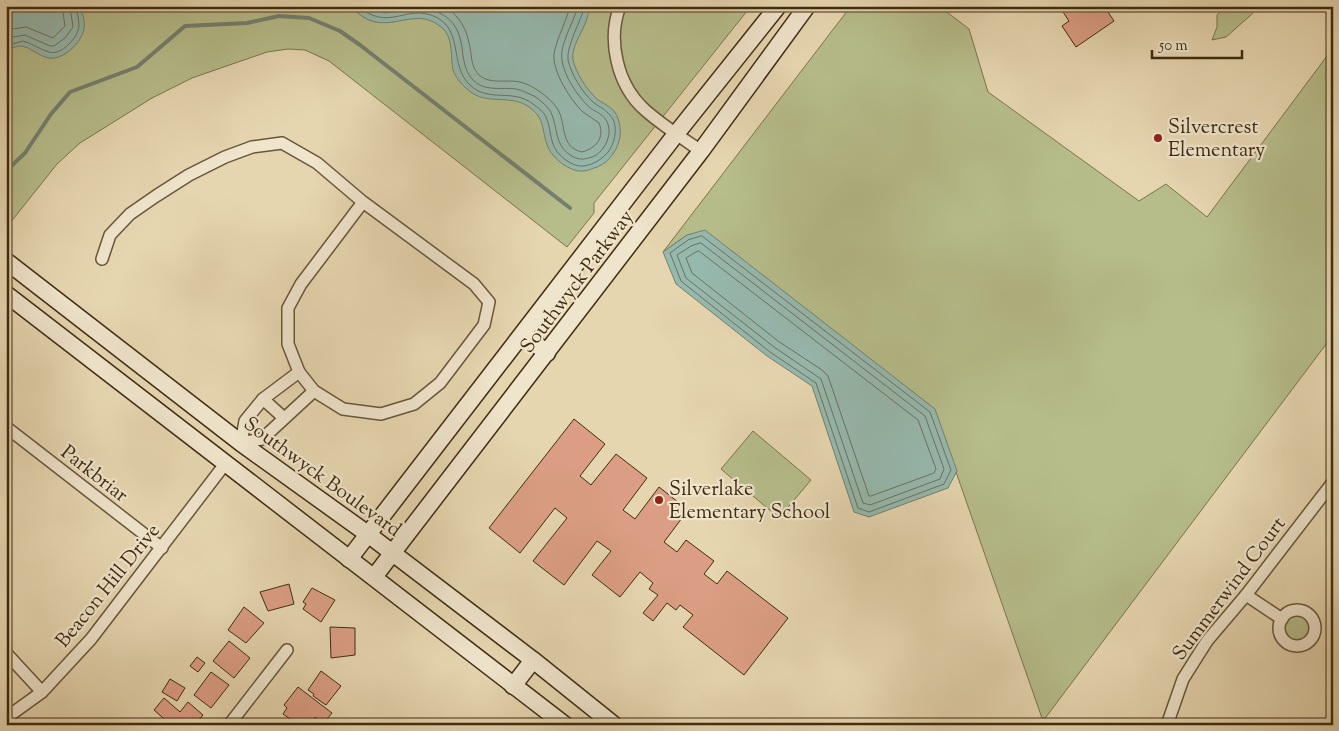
<svg xmlns="http://www.w3.org/2000/svg" width="1339" height="731" viewBox="0 0 1339 731" font-family="'Sorts Mill Goudy',serif">
<style>
.green{fill:#b6bd8b;stroke:#7a744e}
.water{fill:#96b9ae;stroke:#73816f}
.lines{fill:none;stroke-linecap:round;stroke-linejoin:round}
.shore{stroke:#6a7260;stroke-width:1}
.stream{stroke:#73816f;stroke-width:4}
.building{fill:#db9e84;stroke:#3f2c11}
.street-casing{stroke:#695639;stroke-width:14}
.secondary-casing{stroke:#3f2c11;stroke-width:19}
.street{stroke:#efe4cc;stroke-width:11}
.secondary{stroke:#efe4cc;stroke-width:16}
.poi-dot{fill:#8f2418;stroke:#efe4cc;stroke-width:2}
.labels{text-anchor:middle;stroke-width:4.5;stroke-linejoin:round;paint-order:stroke}
.poi-label{font-size:20px;fill:#3f2c11;stroke:#efe4cc;text-anchor:start}
.street-label{font-size:20px;fill:#3f2c11;stroke:#efe4cc}
</style>
<rect width="100%" height="100%" fill="#e6d6b0"/>
<filter id="stains"><feTurbulence type="fractalNoise" baseFrequency=".004" numOctaves="4"/><feColorMatrix values="0 0 0 0 .2 0 0 0 0 .09 0 0 0 0 .02 0 0 0 .5 -.17"/></filter>
<radialGradient id="worn" r=".72"><stop offset=".6" stop-color="#630" stop-opacity="0"/><stop offset="1" stop-color="#630" stop-opacity=".3"/></radialGradient>
<!-- green -->
<g class="green">
<polygon points="6,6 751,6 594,203 594,213 567,247 329,61 305,50 288,49 267,52 192,78 152,98 80,143 57,164 6,228"/>
<polygon points="851,6 939,6 969,29 988,92 1139,201 1166,184 1207,217 1333,48 1333,335 1043,721 934,409 687,235 663,252"/>
<polygon points="1226,6 1258,6 1252,14 1226,37 1212,40 1217,27 1217,15"/>
<polygon points="753,431 811,480 779,518 721,469"/>
<circle cx="1296" cy="625" r="15"/>
</g>
<!-- water -->
<g class="water">
<path d="M6 6H80C83 14 85 22 84 29 81 43 64 60 49 58 32 55 25 37 6 52Z"/>
<path d="M351 6H590C589 11 588 16 586 21 582 33 571 47 573 60 576 73 587 90 597 99 602 103 608 105 612 109 620 116 622 132 619 141 616 153 606 165 594 168 591 169 587 171 583 171 570 172 553 159 548 147 541 130 546 119 529 107 510 93 484 107 466 88 461 84 455 76 453 70 450 56 454 37 441 27 412 2 383 44 351 6Z"/>
<polygon points="705,230 935,409 957,471 948,488 869,517 854,512 812,386 767,356 676,284 663,252 687,235"/>
</g>
<g class="lines">
<!-- shore -->
<g class="shore">
<path d="M358 6C389 33 406 3 436 17 464 31 449 66 470 85 488 103 513 88 533 104 537 107 544 112 546 117 552 130 549 145 560 155 566 161 575 167 584 166 595 164 602 159 609 151 616 140 619 122 608 113 604 108 597 106 593 102 582 92 571 74 568 60 566 47 581 20 585 6"/>
<polyline points="367,6 385,13 416,6"/>
<path d="M421 6C451 15 460 24 463 56 465 66 466 72 473 80 485 92 501 87 516 89 522 90 529 94 534 96 540 100 550 108 552 115 558 131 555 144 570 155 578 160 583 160 592 157 599 155 606 146 608 138 610 133 609 124 606 120 602 113 593 111 588 106 577 95 564 76 562 60 559 45 574 22 578 6"/>
<path d="M444 6C463 18 468 33 471 54 472 62 473 69 479 75 490 85 506 79 520 82 533 85 549 97 557 108 567 123 559 147 582 152 596 148 605 138 599 123 594 119 588 116 583 112 571 101 552 71 554 54 557 37 566 23 570 6"/>
<polyline points="6,30 26,27 53,38 65,26 62,6"/>
<polyline points="6,38 25,35 50,46 54,46 65,38 73,27 70,6"/>
<path d="M6 46 23 41C32 43 40 50 49 52 61 56 78 38 79 26 79 19 77 13 76 6"/>
<polygon points="702,236 930,412 951,470 944,484 869,512 858,508 816,383 770,352 681,281 670,253 688,240"/>
<polygon points="701,243 925,416 944,469 940,479 870,505 863,503 821,379 774,347 686,278 677,255 691,246"/>
<polygon points="699,251 918,420 936,469 934,473 871,496 869,496 828,376 822,370 778,341 692,273 686,258 694,253"/>
</g>
<!-- stream -->
<polyline class="stream" points="6,171 25,153 51,114 70,92 137,67 185,26 247,23 279,16 309,18 340,31 360,45 570,208"/>
</g>
<!-- building -->
<g class="building">
<polygon points="1059,6 1104,6 1114,21 1076,47 1062,26 1069,21"/>
<polygon points="574,419 605,444 580,476 591,485 616,454 647,478 623,510 635,519 659,487 688,510 664,542 677,552 686,540 714,561 704,574 717,584 727,571 788,618 744,675 683,627 693,615 680,605 676,610 667,603 653,621 643,613 658,595 649,589 653,583 640,572 620,597 592,575 611,551 597,541 564,585 533,561 567,518 555,508 520,553 489,528"/>
<polygon points="289,584 294,604 268,611 260,592"/>
<polygon points="312,588 335,600 321,622 303,609 306,604 303,602"/>
<polygon points="244,607 264,623 246,643 228,630"/>
<polygon points="330,627 355,628 355,655 331,658"/>
<polygon points="229,641 250,658 234,678 213,661"/>
<polygon points="197,657 205,663 198,672 190,666"/>
<polygon points="321,671 341,686 326,705 313,696 314,694 308,690"/>
<polygon points="211,672 229,685 211,708 194,695"/>
<polygon points="170,679 185,688 177,701 162,692"/>
<polygon points="298,687 332,713 323,724 315,717 310,725 302,720 296,723 283,714 287,708 284,705"/>
<polygon points="164,698 180,712 188,702 203,715 195,725 171,725 154,710"/>
</g>
<g class="lines">
<!-- street casing -->
<g class="street-casing">
<g id="street">
<path d="M620 6C607 40 617 85 645 110 662 125 682 138 701 151"/>
<polyline points="102,259 110,235 130,214 156,196 189,175 225,157 252,147 282,143 317,163 363,202 474,284 489,302 484,325 440,383 414,404 381,414 343,409 314,391 299,372 288,344 288,308 301,284 363,202"/>
<polyline points="299,372 263,399 245,421 241,443 262,439 314,391"/>
<polyline points="263,399 284,418"/>
<polyline points="6,427 162,548"/>
<polyline points="1246,595 1282,619"/>
<circle cx="1297" cy="628" r="18"/>
<polyline points="6,653 42,692"/>
<polyline points="6,718 42,692 91,639 225,464"/>
<polyline points="229,725 287,650"/>
<polyline points="1167,725 1183,679 1207,641 1246,595 1333,482"/>
</g>
</g>
<!-- secondary casing -->
<g class="secondary-casing">
<g id="secondary">
<polyline points="6,261 241,443 369,535 533,660 614,725"/>
<polyline points="6,294 565,725"/>
<polyline points="523,334 547,353"/>
<polyline points="349,559 676,134 778,6"/>
<polyline points="374,577 701,151 807,6"/>
<polyline points="513,686 533,660"/>
</g>
</g>
<!-- street -->
<use href="#street" class="street"/>
<!-- secondary -->
<use href="#secondary" class="secondary"/>
</g>
<!-- markers -->
<g class="poi-dot">
<circle cx="1158" cy="138" r="5"/>
<circle cx="659" cy="500" r="5"/>
</g>
<g class="labels">
<!-- poi labels -->
<g class="poi-label">
<text x="1168" y="133">Silvercrest<tspan x="1168" dy="23">Elementary</tspan></text>
<text x="669" y="495">Silverlake<tspan x="669" dy="23">Elementary School</tspan></text>
</g>
<!-- street labels -->
<g class="street-label">
<text transform="translate(576 281) rotate(-53)" y="7">Southwyck Parkway</text>
<text transform="translate(95 473) rotate(38)" y="7">Parkbriar</text>
<text transform="translate(323 476) rotate(36)" y="7">Southwyck Boulevard</text>
<text transform="translate(107 585) rotate(-51)" y="7">Beacon Hill Drive</text>
<text transform="translate(1228 588) rotate(-53)" y="7">Summerwind Court</text>
</g>
</g>
<!-- margin -->
<rect width="1339" height="731" fill="none" stroke="#e6d6b0" stroke-width="25"/>
<rect x="8" y="8" width="1324" height="716" fill="none" stroke="#3f2c11" stroke-width="2.5"/>
<rect x="12" y="12" width="1314" height="706" fill="none" stroke="#3f2c11"/>
<!-- scale -->
<path d="M1152 50v8h90v-8" fill="none" stroke="#3f2c11" stroke-width="2.5"/>
<text x="1159" y="50" font-size="15" fill="#3f2c11" stroke="#efe4cc" stroke-width="4" paint-order="stroke">50 m</text>
<rect width="100%" height="100%" filter="url(#stains)"/>
<rect width="100%" height="100%" fill="url(#worn)"/>
</svg>
